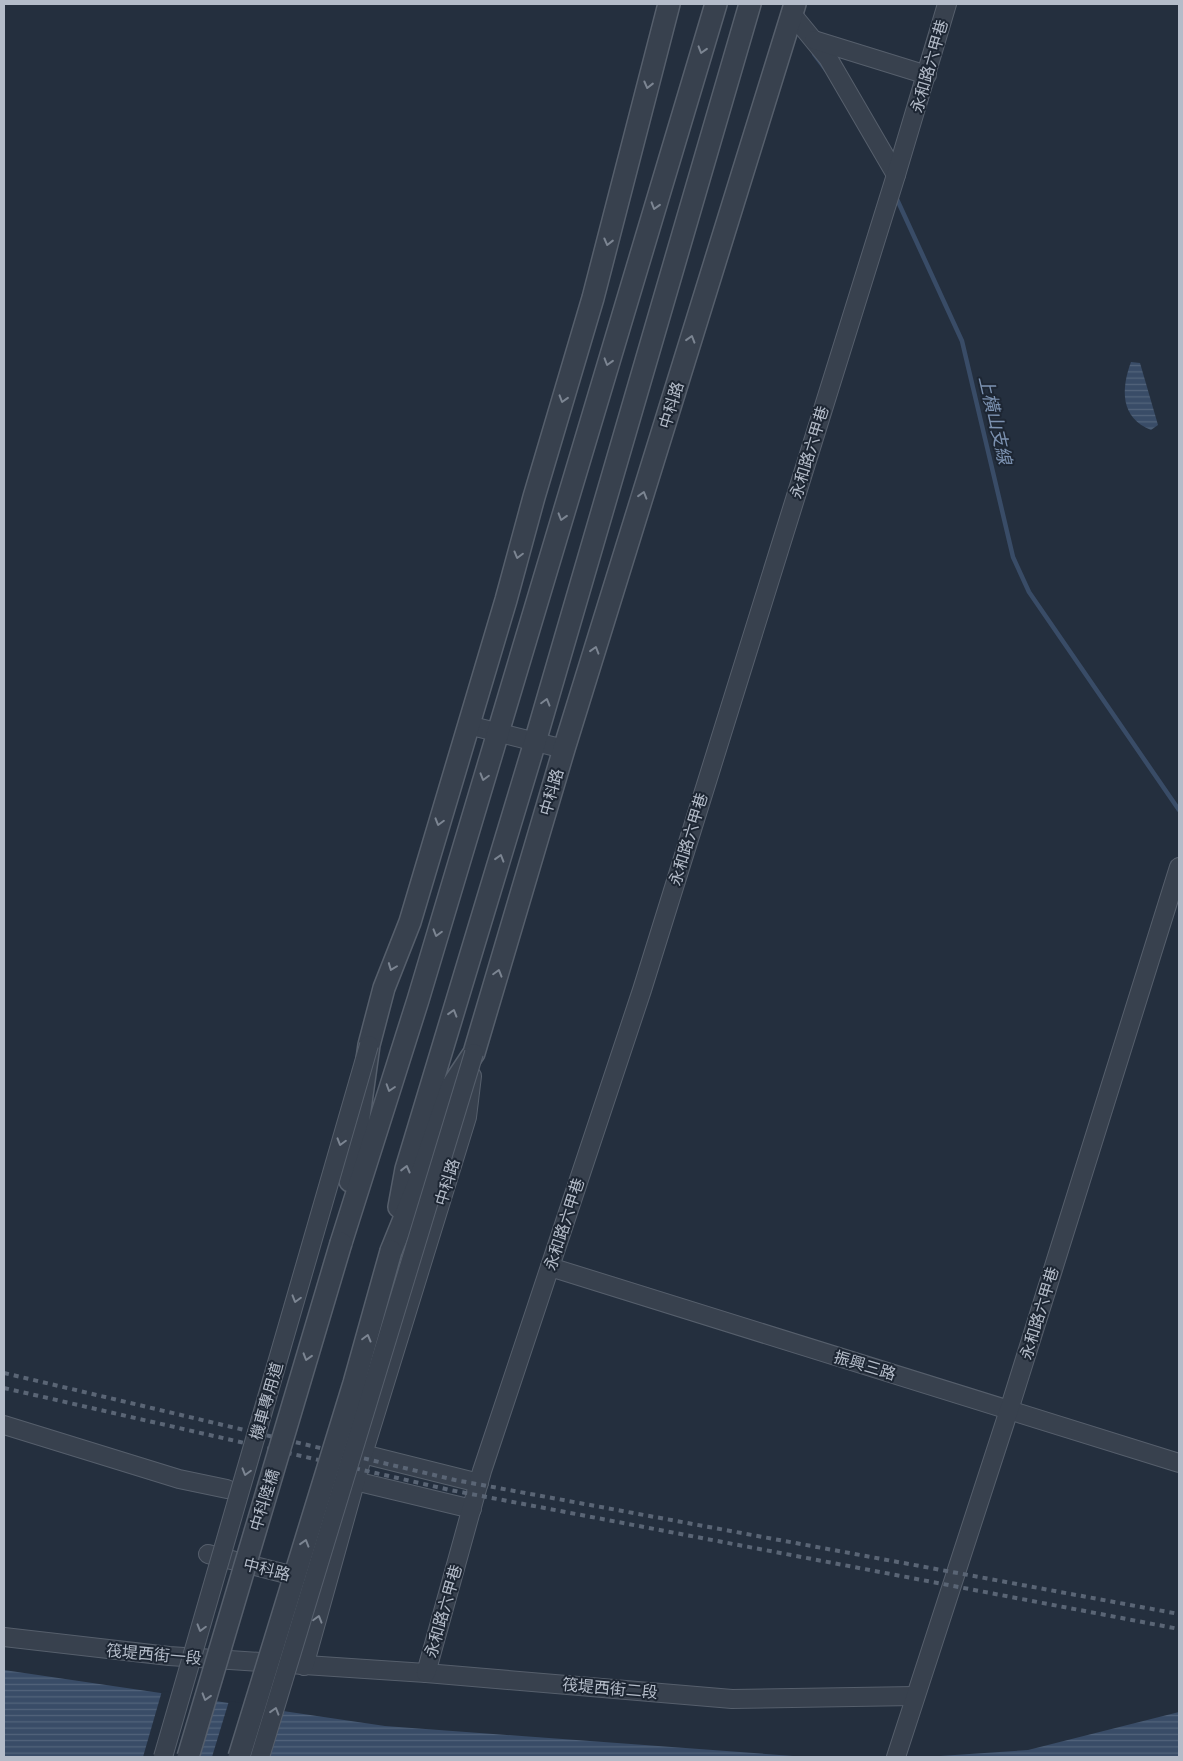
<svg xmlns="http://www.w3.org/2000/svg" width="1183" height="1761" viewBox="0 0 1183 1761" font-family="'Space Grotesk','Noto Sans TC',sans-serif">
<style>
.water{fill:url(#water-rules)}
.pier{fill:#242f3e}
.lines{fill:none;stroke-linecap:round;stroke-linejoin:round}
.stream{stroke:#394c67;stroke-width:4.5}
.minor-casing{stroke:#565f6c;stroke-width:20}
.tertiary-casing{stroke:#565f6c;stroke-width:24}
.minor{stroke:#38414e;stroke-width:18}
.tertiary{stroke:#38414e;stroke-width:21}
.rail{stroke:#5a6575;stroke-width:4;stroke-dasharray:5 5;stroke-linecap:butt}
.minor-bridge-casing{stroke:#565f6c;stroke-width:20;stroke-linecap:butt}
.tertiary-bridge-casing{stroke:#565f6c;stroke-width:24;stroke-linecap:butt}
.minor-bridge{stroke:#38414e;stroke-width:18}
.tertiary-bridge{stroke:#38414e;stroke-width:21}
.oneway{stroke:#7c8592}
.labels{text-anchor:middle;stroke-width:4;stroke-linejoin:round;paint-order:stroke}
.street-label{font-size:16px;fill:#b4bcc9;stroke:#1d2633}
.water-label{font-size:18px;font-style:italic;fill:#7c92b1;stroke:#1d2633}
</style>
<defs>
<pattern id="water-rules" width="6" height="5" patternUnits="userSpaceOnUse" patternTransform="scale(1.25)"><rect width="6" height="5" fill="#394c67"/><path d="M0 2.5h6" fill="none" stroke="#53647b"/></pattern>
</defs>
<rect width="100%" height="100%" fill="#242f3e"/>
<!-- water -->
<g class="water">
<path d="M1131 362 1140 363 1158 425 1151 430C1120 418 1121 389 1131 362Z"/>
<polygon points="4,1670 385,1726 807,1757 4,1757"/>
<polygon points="1179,1712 1179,1757 925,1757 1028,1750"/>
</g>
<!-- pier -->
<g class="pier">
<polygon points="162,1691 217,1699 200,1757 143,1757"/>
<polygon points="229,1701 283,1709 269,1757 212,1757"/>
</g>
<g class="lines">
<!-- stream -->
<g class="stream">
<polyline points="814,54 826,70"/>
<polyline points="895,195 962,341 1013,557 1029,592 1179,810"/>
</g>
<!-- minor casing -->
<g class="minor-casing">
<g id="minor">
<polyline points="792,14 828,58 896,175"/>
<polyline points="814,40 927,75"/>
<polyline points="468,725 564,749"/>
<polyline points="550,1267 1179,1463"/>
<polyline points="4,1425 179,1479 227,1489"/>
<polyline points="363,1454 479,1483"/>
<polyline points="355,1481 472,1509"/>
<polyline points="208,1554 306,1579"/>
<polyline points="4,1637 169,1656 426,1673 732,1699 915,1696"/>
<polyline points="304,1666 363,1454 467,1117 472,1076"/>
<polyline points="426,1673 482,1471 642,990 896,175 947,4"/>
<polyline points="896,1757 1009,1410 1179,867"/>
</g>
</g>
<!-- tertiary casing -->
<g class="tertiary-casing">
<g id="tertiary">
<polyline points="350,1181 369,1045 384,988 410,922 506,600 534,497 593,298 669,4"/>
<polyline points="399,1207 406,1169 535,742 750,4"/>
<polyline points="341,1243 418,1000 716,4"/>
<polyline points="391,1251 417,1187 452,1086 474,1053 564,749 795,4"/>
</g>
</g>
<!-- minor -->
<use href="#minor" class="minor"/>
<!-- tertiary -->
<use href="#tertiary" class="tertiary"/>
<!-- rail -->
<g class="rail">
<polyline points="4,1373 455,1480 1179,1614"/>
<polyline points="4,1388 450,1490 1179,1629"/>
</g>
<!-- minor-bridge casing -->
<g class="minor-bridge-casing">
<g id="minor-bridge">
<polyline points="163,1757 369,1045"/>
<polyline points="260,1757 474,1053"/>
</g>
</g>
<!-- tertiary-bridge casing -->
<g class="tertiary-bridge-casing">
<g id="tertiary-bridge">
<polyline points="188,1757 341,1243"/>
<polyline points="239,1757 354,1383 391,1251"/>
</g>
</g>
<!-- minor-bridge -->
<use href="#minor-bridge" class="minor-bridge"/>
<!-- tertiary-bridge -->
<use href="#tertiary-bridge" class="tertiary-bridge"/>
</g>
<!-- one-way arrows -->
<defs><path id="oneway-chevron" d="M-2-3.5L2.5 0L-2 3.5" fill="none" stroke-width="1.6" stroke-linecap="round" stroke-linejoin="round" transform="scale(1.25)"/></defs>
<g class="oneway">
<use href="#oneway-chevron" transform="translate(702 50) rotate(107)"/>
<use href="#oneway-chevron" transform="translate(648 85) rotate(104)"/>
<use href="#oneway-chevron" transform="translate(655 206) rotate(107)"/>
<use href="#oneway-chevron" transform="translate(608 242) rotate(104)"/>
<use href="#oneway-chevron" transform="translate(691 339) rotate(-73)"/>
<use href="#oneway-chevron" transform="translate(608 362) rotate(107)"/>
<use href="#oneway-chevron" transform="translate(563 399) rotate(107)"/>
<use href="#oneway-chevron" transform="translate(643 495) rotate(-73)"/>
<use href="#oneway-chevron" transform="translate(562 517) rotate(107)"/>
<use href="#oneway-chevron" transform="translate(518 555) rotate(105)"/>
<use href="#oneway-chevron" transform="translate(595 650) rotate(-73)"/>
<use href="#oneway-chevron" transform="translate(546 702) rotate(-74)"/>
<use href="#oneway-chevron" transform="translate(484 777) rotate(106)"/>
<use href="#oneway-chevron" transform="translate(439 822) rotate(106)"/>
<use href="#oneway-chevron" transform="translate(500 858) rotate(-73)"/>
<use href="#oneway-chevron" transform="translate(437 933) rotate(106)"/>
<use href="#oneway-chevron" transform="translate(392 967) rotate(111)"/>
<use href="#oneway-chevron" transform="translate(498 973) rotate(-74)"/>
<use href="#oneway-chevron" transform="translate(453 1013) rotate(-73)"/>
<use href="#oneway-chevron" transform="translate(390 1088) rotate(108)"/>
<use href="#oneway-chevron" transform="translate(341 1142) rotate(106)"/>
<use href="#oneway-chevron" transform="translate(406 1169) rotate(-76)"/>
<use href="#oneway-chevron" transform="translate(296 1299) rotate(106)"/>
<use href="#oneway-chevron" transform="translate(367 1338) rotate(-75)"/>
<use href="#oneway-chevron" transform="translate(307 1357) rotate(107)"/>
<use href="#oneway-chevron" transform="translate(246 1472) rotate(106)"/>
<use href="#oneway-chevron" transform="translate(305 1543) rotate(-73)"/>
<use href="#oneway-chevron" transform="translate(318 1619) rotate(-74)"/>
<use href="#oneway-chevron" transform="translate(201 1628) rotate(106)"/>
<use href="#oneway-chevron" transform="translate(206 1697) rotate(107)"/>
<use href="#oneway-chevron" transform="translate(275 1711) rotate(-73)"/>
</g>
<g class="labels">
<!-- street labels -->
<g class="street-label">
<text transform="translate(929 66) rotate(-74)" y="6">永和路六甲巷</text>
<text transform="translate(671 405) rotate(-73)" y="6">中科路</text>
<text transform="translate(809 452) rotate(-73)" y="6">永和路六甲巷</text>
<text transform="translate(551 792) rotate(-74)" y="6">中科路</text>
<text transform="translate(688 839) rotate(-73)" y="6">永和路六甲巷</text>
<text transform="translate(447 1182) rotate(-73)" y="6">中科路</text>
<text transform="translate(564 1224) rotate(-72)" y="6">永和路六甲巷</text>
<text transform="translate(1039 1313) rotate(-73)" y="6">永和路六甲巷</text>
<text transform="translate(865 1365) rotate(17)" y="6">振興三路</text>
<text transform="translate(266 1401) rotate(-74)" y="6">機車專用道</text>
<text transform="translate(264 1500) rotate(-73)" y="6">中科陸橋</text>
<text transform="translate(267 1569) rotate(14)" y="6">中科路</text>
<text transform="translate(443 1611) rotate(-74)" y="6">永和路六甲巷</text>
<text transform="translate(154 1654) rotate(5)" y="6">筏堤西街一段</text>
<text transform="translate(610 1688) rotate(5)" y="6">筏堤西街二段</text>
</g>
<!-- water labels -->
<g class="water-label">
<text transform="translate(995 420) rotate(77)" y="6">上橫山支線</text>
</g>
</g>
<!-- border -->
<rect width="1183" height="1761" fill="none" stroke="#b4bcc9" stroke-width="10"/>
</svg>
